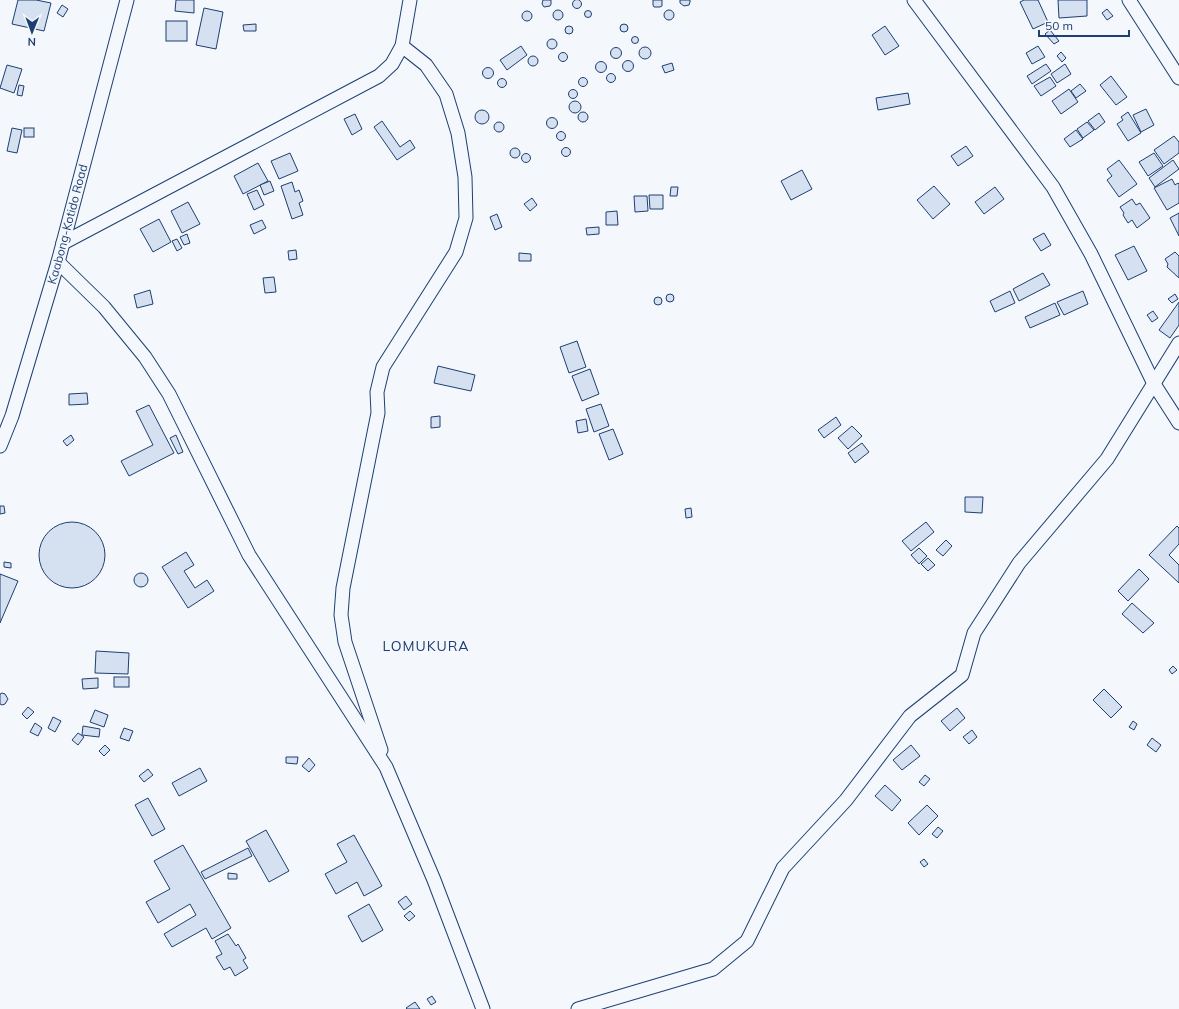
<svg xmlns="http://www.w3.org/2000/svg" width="1179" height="1009" viewBox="0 0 1179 1009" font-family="Mulish,sans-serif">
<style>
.building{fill:#d5e0f0;stroke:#1d3f73}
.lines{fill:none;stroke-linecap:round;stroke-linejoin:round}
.minor-casing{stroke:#1d3f73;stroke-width:15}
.minor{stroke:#f4f7fb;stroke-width:13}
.labels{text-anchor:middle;stroke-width:3;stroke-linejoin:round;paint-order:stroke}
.street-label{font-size:12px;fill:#1d3f73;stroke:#f4f7fb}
.quarter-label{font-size:14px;letter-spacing:1px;fill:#1d3f73;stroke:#f4f7fb}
</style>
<rect width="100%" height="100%" fill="#f4f7fb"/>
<!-- building -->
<g class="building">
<circle cx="577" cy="4" r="4.5"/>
<polygon points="18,0 36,0 51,3 44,31 12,24"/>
<polygon points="176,0 194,0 194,13 175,11"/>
<polygon points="543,0 551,0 551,4 550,6 544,7 542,4"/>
<polygon points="653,0 662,0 662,6 660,7 654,7 653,5"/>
<polygon points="680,0 690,0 690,2 689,5 684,6 680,3"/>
<polygon points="1024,0 1038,0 1048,22 1033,29 1020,2"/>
<polygon points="1058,0 1087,0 1087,16 1059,18"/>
<polygon points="62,5 68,9 63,17 57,13"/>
<polygon points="204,8 223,12 216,49 196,45"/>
<polygon points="1107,9 1113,16 1107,20 1102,13"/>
<circle cx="558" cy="15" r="5"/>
<circle cx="669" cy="15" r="5"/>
<circle cx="588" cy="14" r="3.5"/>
<circle cx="527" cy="16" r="5"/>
<rect x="166" y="21" width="21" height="20"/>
<polygon points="256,24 256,31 244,31 243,25"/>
<circle cx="624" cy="28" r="4"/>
<polygon points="885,26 899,46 885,55 872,35"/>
<circle cx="569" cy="30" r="4"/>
<polygon points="1050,30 1059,41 1054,44 1045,34"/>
<circle cx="635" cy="40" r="3.5"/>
<circle cx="552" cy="44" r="5"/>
<polygon points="521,46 527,55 507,70 500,60"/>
<polygon points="1038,46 1045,57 1032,64 1026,53"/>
<circle cx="645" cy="53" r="6"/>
<circle cx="616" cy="53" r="5.5"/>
<polygon points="1061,52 1066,58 1062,62 1057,56"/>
<circle cx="563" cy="57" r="4.5"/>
<circle cx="533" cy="61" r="5"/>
<circle cx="628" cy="66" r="5.5"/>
<circle cx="601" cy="67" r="5.5"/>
<polygon points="672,63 674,70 665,73 662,66"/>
<polygon points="1046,64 1051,71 1032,84 1027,76"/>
<polygon points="1065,64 1071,74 1057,83 1051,74"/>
<polygon points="7,65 22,69 14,93 0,88"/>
<circle cx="488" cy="73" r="5.5"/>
<circle cx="611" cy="78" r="4.5"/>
<polygon points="1111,76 1127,97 1116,105 1100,85"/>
<polygon points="1050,77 1056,86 1041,96 1034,86"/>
<circle cx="583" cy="82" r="4.5"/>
<circle cx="502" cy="83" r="4.5"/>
<polygon points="1080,84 1086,91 1076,98 1071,91"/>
<polygon points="19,85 24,86 22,96 17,95"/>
<polygon points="1069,89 1078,102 1061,114 1052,101"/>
<circle cx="573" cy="94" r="4.5"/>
<polygon points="908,93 910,104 878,110 876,98"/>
<circle cx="575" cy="107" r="6"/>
<polygon points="1146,109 1154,125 1141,132 1133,115"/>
<circle cx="482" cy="117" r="7"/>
<circle cx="583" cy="117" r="5"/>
<polygon points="1128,112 1141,133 1128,141 1117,124 1123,120 1121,117"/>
<polygon points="1099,113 1105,122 1095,130 1088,121"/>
<polygon points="355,114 362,129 352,135 344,119"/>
<circle cx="552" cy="123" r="5.5"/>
<polygon points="382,121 400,147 410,140 415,148 397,160 374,127"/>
<polygon points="1087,122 1094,130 1083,138 1077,129"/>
<circle cx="499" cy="127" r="5"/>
<polygon points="12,128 22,130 17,153 7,151"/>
<rect x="24" y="128" width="10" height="9"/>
<polygon points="1076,130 1083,139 1070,147 1064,139"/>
<circle cx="561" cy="136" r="4.5"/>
<polygon points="1174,136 1179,142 1179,153 1164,164 1154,150"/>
<polygon points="966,146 973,156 958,166 951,156"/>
<circle cx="566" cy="152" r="4.5"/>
<circle cx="515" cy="153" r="5"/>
<polygon points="290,153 298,171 279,179 271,161"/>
<polygon points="1154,153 1163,166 1148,176 1139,162"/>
<circle cx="526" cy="158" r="4.5"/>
<polygon points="1119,160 1137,184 1119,197 1107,180 1112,176 1107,169"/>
<polygon points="1173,160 1179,169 1155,187 1149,178"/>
<polygon points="258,163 268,181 243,194 234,176"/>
<polygon points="802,170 812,189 791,200 781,181"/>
<polygon points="1172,179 1175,185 1178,183 1179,184 1179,203 1167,210 1154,188"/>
<polygon points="270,181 274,191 264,195 260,185"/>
<polygon points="292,182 295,192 299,190 303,201 299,203 303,215 292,219 281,186"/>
<polygon points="934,186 950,204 933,219 917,200"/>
<polygon points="671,187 678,187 677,196 670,196"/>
<polygon points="995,187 1004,199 984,214 975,202"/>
<polygon points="257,190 264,205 254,210 247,194"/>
<polygon points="649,195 663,195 663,209 650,209"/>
<polygon points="634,196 647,196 648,211 635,212"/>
<polygon points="532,198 537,205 530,211 524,204"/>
<polygon points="1132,199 1136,205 1140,203 1150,218 1137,228 1132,220 1128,223 1123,215 1124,213 1120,207"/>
<polygon points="188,202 200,224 182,233 171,211"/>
<polygon points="617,211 618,225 606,225 606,212"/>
<polygon points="1179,213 1179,236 1170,218"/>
<polygon points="497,214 502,227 495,230 490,217"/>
<polygon points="159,219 171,242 153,252 140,229"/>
<polygon points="262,220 266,228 254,234 250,225"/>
<polygon points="599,227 599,234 587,235 586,228"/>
<polygon points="1044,233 1051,245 1041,251 1033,239"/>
<polygon points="187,234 190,243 184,245 180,237"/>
<polygon points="177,239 182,248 177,251 172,241"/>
<polygon points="1134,246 1147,271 1128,280 1115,255"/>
<polygon points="296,250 297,259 289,260 288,251"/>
<polygon points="1175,252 1179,256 1179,278 1167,267 1168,264 1165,259"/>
<polygon points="519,253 531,254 531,261 519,261"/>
<polygon points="1043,273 1050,285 1019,301 1013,289"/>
<polygon points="274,277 276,292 265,293 263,278"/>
<polygon points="150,290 153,304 137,308 134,295"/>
<polygon points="1010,291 1015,303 995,312 990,301"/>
<polygon points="1083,291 1088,304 1064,315 1057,302"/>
<polygon points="1175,294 1178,299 1172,303 1168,299"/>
<circle cx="670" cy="298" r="4"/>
<circle cx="658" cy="301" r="4"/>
<polygon points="1179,302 1179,325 1170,338 1159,330"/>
<polygon points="1055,303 1060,315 1030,328 1025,317"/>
<polygon points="1153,311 1158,318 1152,322 1147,315"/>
<polygon points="577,341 586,367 569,373 560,347"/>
<polygon points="438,366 475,375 471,391 434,383"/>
<polygon points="590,369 599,394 582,401 572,376"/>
<polygon points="87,393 88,404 69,405 69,394"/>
<polygon points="601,404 609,426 594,432 586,409"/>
<polygon points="149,405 174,453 129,476 121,461 153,445 136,411"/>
<polygon points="440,416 440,427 431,428 431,417"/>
<polygon points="836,417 841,425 824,438 818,430"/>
<polygon points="586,419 588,431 578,433 576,421"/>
<polygon points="852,426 862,436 848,449 838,438"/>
<polygon points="613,429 623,454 609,460 599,434"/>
<polygon points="71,435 74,440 67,446 63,441"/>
<polygon points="176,435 183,452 178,454 170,438"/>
<polygon points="862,443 869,452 855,463 848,453"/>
<polygon points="965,497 983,497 982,513 965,512"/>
<polygon points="0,506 4,506 5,513 0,514"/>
<polygon points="691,508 692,517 686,518 685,509"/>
<polygon points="926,522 934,532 911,551 902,541"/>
<circle cx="72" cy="555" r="33"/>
<polygon points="1177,526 1179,528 1179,544 1169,555 1179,565 1179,583 1149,555"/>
<polygon points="946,540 952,546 943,556 936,550"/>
<polygon points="919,548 927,556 919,564 911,555"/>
<polygon points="186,552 194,565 184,571 195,588 207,580 214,591 188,608 162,567"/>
<polygon points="928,558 935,565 928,571 921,564"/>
<polygon points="4,562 11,563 11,568 4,567"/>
<polygon points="1139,569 1149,579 1128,601 1118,591"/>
<circle cx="141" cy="580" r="7"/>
<polygon points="0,574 18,581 0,623"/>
<polygon points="1132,603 1154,623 1143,633 1122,614"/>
<polygon points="96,651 129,653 128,674 95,673"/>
<polygon points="1173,666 1177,670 1172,674 1169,670"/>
<rect x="114" y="677" width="15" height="10"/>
<polygon points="98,678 98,688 83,689 82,679"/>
<polygon points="1104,689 1122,707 1111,718 1093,700"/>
<polygon points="2,693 5,694 8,699 5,704 2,705 0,704 0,694"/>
<polygon points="28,707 34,712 27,719 22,714"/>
<polygon points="957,708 965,718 950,731 941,721"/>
<polygon points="95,710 108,715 104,727 90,722"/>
<polygon points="53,717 61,721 55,732 48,728"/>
<polygon points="1133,721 1137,724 1134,730 1129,727"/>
<polygon points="35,723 42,728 38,736 30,732"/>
<polygon points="83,726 100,729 99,737 82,735"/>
<polygon points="124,728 133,731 129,741 120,738"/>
<polygon points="972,730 977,737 969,744 963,737"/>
<polygon points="78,733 84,737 78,745 72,740"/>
<polygon points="1152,738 1161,745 1156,752 1147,745"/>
<polygon points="105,745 110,750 104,756 99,751"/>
<polygon points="911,745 920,756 902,770 893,760"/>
<polygon points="286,757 298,757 297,764 286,763"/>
<polygon points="309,758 315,765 309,772 302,766"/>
<polygon points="200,768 207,781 179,796 172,783"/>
<polygon points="148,769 153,775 144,782 139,776"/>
<polygon points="925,775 930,779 924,786 919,782"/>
<polygon points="885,785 901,800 892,811 875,796"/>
<polygon points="148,798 165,829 152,836 135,805"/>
<polygon points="927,805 938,816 919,835 908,823"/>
<polygon points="938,827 943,831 937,838 932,834"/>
<polygon points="266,830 289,871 269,882 246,841"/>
<polygon points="354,835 382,886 364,896 357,882 336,894 325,874 347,862 337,844"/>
<polygon points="183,845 231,928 212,939 206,928 172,947 164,934 196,915 190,904 158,923 146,902 170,889 154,861"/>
<polygon points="248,848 252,856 205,879 201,872"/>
<polygon points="924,859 928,864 924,867 920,862"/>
<polygon points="228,873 237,874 237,879 228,879"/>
<polygon points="406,896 412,904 404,910 398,902"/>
<polygon points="369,904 383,930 362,942 348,916"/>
<polygon points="410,911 415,916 409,921 404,916"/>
<polygon points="228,934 236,946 238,944 246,958 243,960 248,968 235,976 230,967 224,970 216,957 222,954 215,941"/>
<polygon points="432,996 436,1002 431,1005 427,999"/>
<polygon points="415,1002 420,1009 407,1009 406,1008"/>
</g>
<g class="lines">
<!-- minor casing -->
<g class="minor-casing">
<g id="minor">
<polyline points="914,0 1053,187 1091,254 1154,384 1179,423"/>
<polyline points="1129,0 1179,78"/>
<polyline points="63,243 379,76 392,64 402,46 410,0"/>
<polyline points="58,262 104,307 145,357 169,394 249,555 386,767 434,880 483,1009"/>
<path id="s1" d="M0 446 12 416 58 262 127 0"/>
<polyline points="381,750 345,642 341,615 343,588 378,413 377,392 383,367 456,252 466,218 465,177 458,133 446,94 426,65 402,46"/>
<polyline points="578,1009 713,969 747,941 783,868 846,800 910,716 962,675 974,633 1019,563 1107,459 1179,343"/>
</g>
</g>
<!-- minor -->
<use href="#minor" class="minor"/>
</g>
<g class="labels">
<!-- street labels -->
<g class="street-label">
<text dy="4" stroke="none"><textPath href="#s1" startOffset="232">Kaabong-Kotido Road</textPath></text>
</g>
<!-- quarter labels -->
<g class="quarter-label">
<text x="426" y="651">LOMUKURA</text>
</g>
</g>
<!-- north arrow -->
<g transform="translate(32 32) rotate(181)" stroke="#f4f7fb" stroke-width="3" paint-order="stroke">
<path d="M0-3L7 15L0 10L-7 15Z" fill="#1d3f73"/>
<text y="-6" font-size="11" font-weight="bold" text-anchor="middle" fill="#1d3f73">N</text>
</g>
<!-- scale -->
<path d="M1039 30v6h90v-6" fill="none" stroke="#1d3f73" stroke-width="2"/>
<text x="1045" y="30" font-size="12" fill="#1d3f73" stroke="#f4f7fb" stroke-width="3" paint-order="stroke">50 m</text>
</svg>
